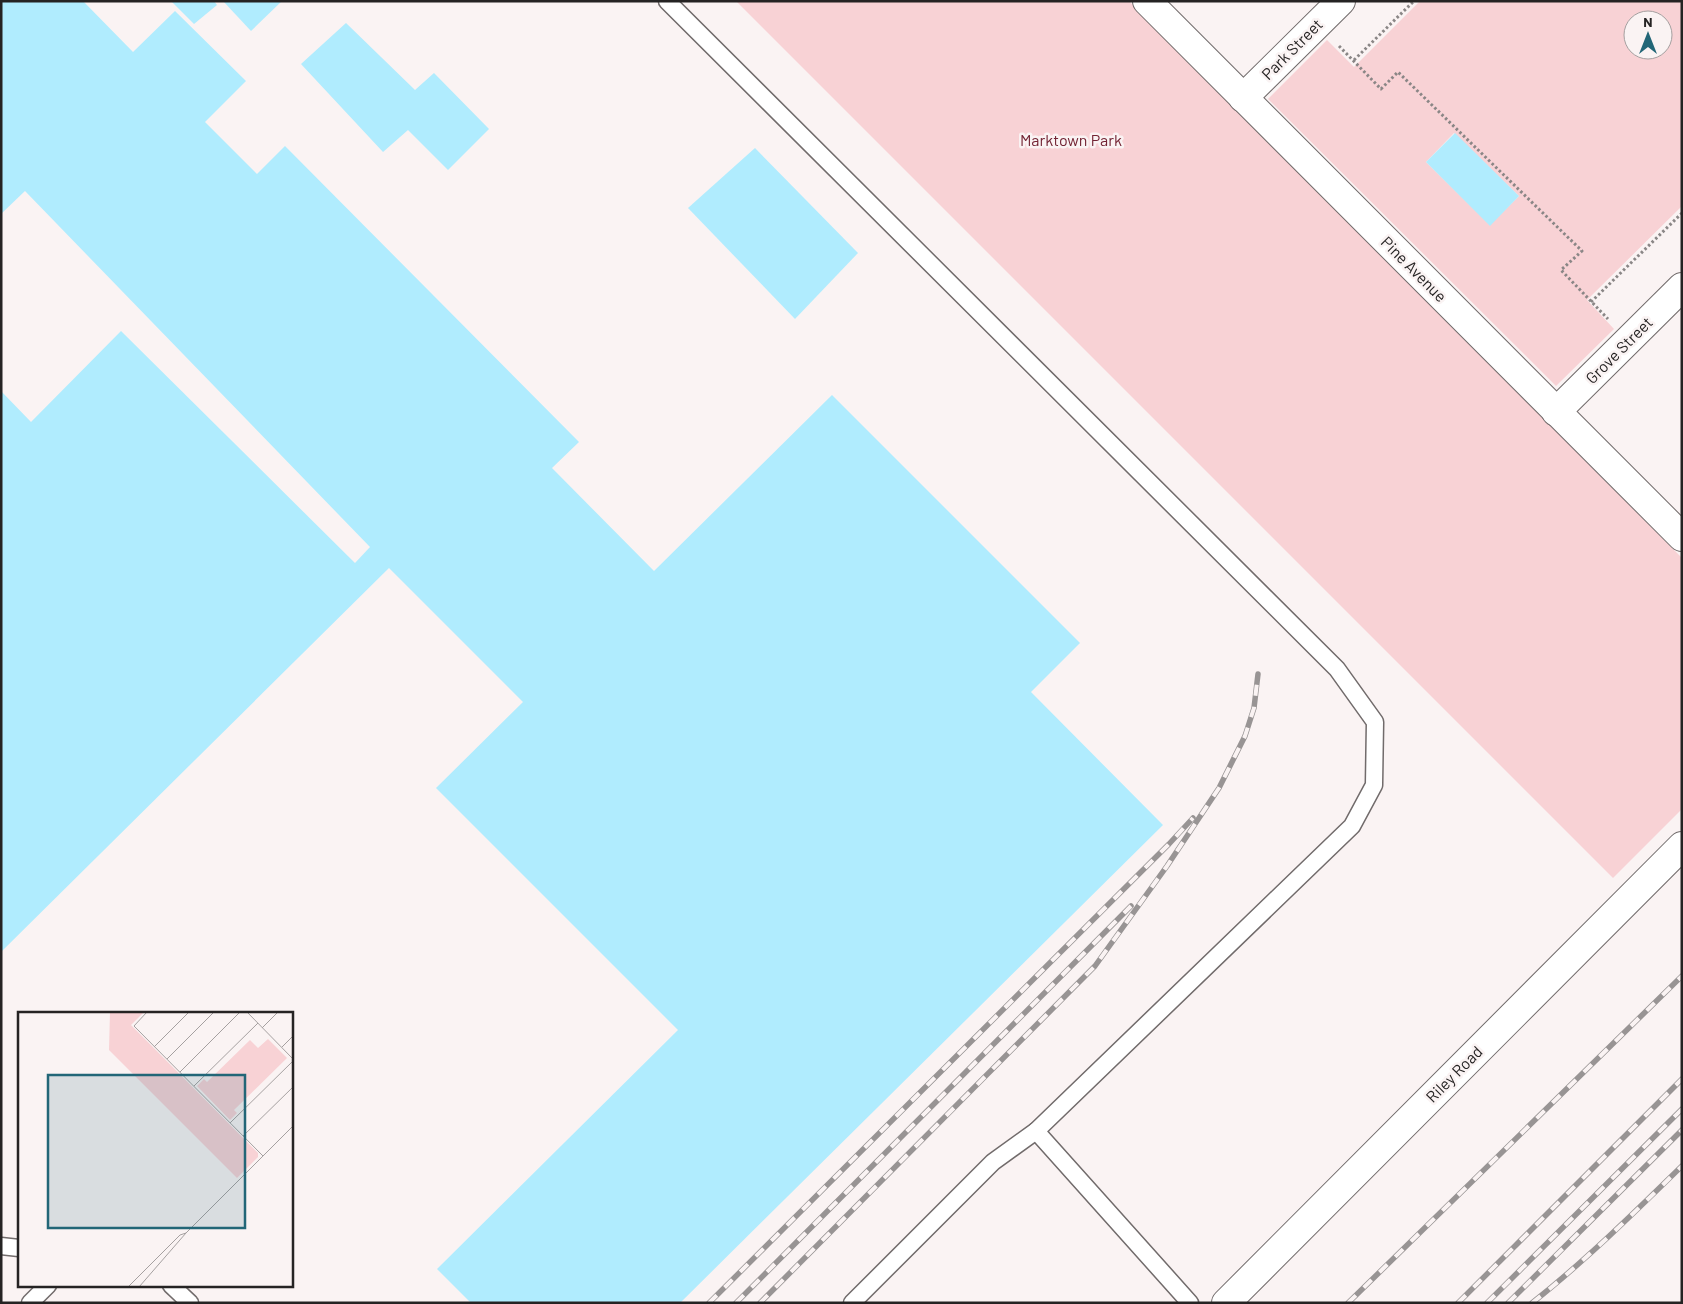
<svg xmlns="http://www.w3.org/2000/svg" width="1683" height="1304" viewBox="0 0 1683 1304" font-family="Barlow,sans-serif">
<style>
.green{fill:#f8d2d5;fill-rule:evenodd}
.building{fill:#b0ecfe}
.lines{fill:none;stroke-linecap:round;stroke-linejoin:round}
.service-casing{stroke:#716b6b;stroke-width:19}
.minor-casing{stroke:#716b6b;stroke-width:30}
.secondary-casing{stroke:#716b6b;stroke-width:30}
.path{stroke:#8a8686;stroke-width:3;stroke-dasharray:2.5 2.5;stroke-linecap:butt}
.service{stroke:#fff;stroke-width:16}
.minor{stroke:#fff;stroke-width:28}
.secondary{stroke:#fff;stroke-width:28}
.rail-casing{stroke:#989494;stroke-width:5.5}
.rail{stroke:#faf3f3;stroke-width:4;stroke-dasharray:11;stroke-linecap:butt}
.labels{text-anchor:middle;stroke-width:5;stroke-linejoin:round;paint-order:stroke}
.street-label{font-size:16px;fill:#252323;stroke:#faf3f3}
.park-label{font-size:16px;fill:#732434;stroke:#faf3f3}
.inset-road{fill:none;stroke:#a5a0a0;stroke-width:1}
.view{fill:#267;fill-opacity:0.15;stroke:#267;stroke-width:2.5}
.inset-edge{fill:none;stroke:#252323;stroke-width:2.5}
</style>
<rect width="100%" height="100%" fill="#faf3f3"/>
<!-- green -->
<g class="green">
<polygon points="736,1 1129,1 1682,558 1682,809 1613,878"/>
<path d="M1420 1H1682V206L1587 300 1614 329 1556 386 1268 99 1327 40 1354 67ZM1633 20H1663V50H1633ZM1454 133 1519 196 1490 225 1426 162Z"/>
</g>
<!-- building -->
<g class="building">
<polygon points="1,1 83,1 133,52 175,11 246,81 205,122 257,174 285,146 579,442 552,468 654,571 832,395 1080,643 1031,692 1163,825 680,1303 471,1303 437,1269 678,1030 436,788 523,702 389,568 1,952 1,391 31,422 121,331 355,563 370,547 25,191 1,214"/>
<polygon points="171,1 214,1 217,5 194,24"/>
<polygon points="223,1 282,1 251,31"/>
<polygon points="346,23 415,90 434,73 489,129 448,170 408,130 383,152 301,64"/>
<polygon points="1455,133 1519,196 1490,226 1426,162"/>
<polygon points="755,148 858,253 795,319 688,208"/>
</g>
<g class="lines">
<!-- service casing -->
<g class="service-casing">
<g id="service">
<polyline points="667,1 1337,669 1375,722 1374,785 1352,826 1036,1131 1190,1303"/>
<polyline points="1,1246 19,1248"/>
<polyline points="171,1285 190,1303"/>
<polyline points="30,1303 48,1285"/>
<polyline points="852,1303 993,1162 1036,1131"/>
</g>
</g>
<!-- minor casing -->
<g class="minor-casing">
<g id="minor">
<polyline points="1147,1 1682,537"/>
<polyline points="1243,98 1341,1"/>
<polyline points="1556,412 1682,287"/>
</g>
</g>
<!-- secondary casing -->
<g class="secondary-casing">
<polyline id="secondary" points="1226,1303 1682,846"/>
</g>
<!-- path -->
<g class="path">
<polyline points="1339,46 1381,89 1398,72 1582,251 1561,270 1608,319"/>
<polyline points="1354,60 1414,1"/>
<polyline points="1591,302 1682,213"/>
</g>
<!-- service -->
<use href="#service" class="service"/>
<!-- minor -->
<use href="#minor" class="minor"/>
<!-- secondary -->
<use href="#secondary" class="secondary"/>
<!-- rail casing -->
<g class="rail-casing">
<g id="rail">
<polyline points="709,1303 1169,844 1193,818"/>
<polyline points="736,1303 1131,906"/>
<polyline points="760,1303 1095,966 1167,866 1219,788 1245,736 1254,708 1258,674"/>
<polyline points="1348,1303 1682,976"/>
<polyline points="1458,1303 1682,1079"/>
<polyline points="1487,1303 1682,1109"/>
<polyline points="1508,1303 1682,1130"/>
<path d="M1532 1303C1585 1261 1634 1213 1682 1166"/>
</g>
</g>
<!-- rail -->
<use href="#rail" class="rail"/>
</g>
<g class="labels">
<!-- street labels -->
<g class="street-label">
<text transform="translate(1292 49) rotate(-45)" y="6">Park Street</text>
<text transform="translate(1414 269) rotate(45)" y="6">Pine Avenue</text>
<text transform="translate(1619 350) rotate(-45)" y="6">Grove Street</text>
<text transform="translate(1454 1074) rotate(-45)" y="6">Riley Road</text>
</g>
<!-- park labels -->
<g class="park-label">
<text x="1071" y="146">Marktown Park</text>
</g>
</g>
<!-- overview -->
<g transform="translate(18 1012)">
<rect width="275" height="275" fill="#faf3f3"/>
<path d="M92 0H126L113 13 240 141V145L219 166 91 38ZM250 27 269 46 216 98 219 101 212 108 179 74 186 67 189 70 232 28 240 36Z" fill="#f8d2d5"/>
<path class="inset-road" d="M129 0 116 14 245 144M229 0 275 47M244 16 260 0M136 35 171 0M264 35 275 24M149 47 196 0M162 60 222 0M176 74 240 11M212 111 275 49M225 124 275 75M110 275 162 223 168 221M121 275 168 221 275 114"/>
<path class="view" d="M30 63H227V216H30Z"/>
<rect width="275" height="275" class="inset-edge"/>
</g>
<!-- border -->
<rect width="1683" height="1304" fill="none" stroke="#252323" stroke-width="5"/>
<!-- north arrow -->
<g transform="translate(1648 35)"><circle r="24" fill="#faf3f3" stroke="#a5a0a0"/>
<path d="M0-4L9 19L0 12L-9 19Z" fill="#226677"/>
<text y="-8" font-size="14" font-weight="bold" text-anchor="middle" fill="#252323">N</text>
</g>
</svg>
